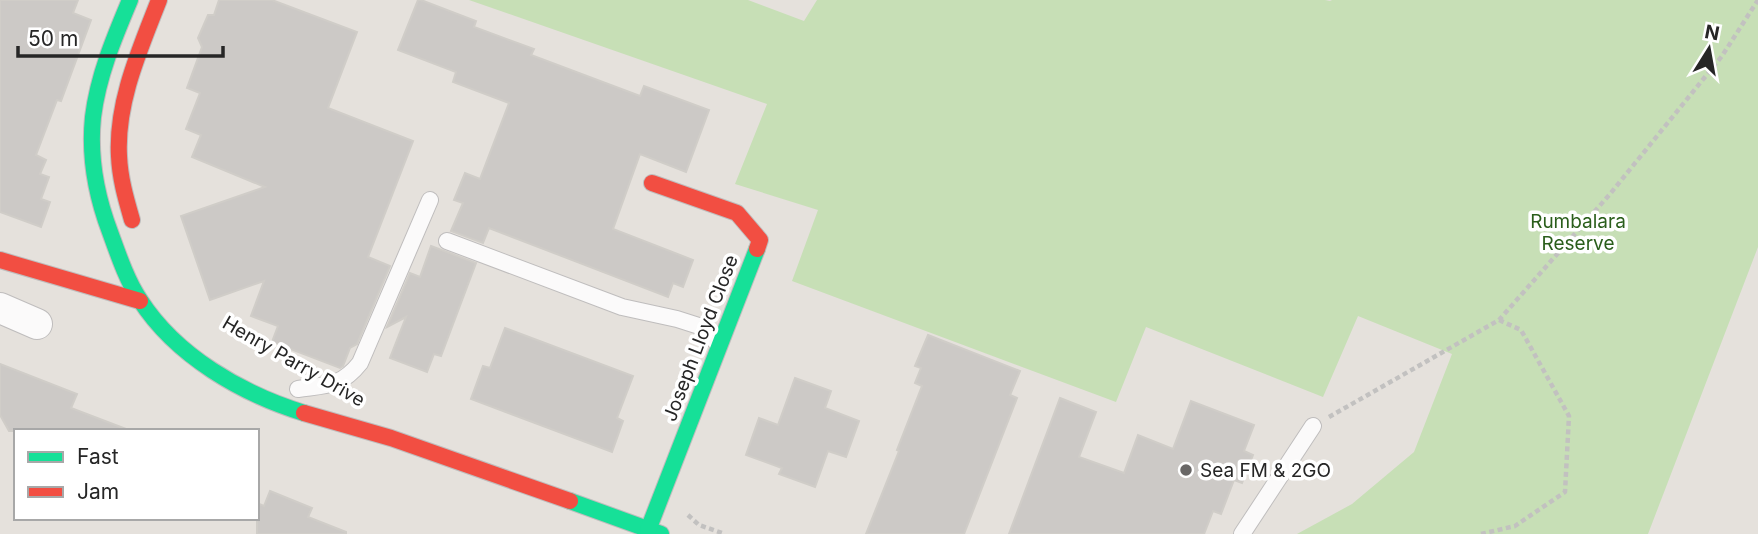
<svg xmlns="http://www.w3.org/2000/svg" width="1758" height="534" viewBox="0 0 1758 534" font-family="Inter,sans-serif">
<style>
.green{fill:#c7dfb6}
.building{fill:#ccc9c6;stroke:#d0cdc8;stroke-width:2}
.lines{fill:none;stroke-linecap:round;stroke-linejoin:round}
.lane-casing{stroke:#bfbdbd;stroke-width:18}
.street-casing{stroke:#bfbdbd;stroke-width:32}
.fast-casing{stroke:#bfbdbd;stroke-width:18}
.jam-casing{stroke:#bfbdbd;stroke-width:18}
.path{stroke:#c2c1c0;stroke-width:4.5;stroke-dasharray:5 3.5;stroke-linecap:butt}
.lane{stroke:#fbfafa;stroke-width:16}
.street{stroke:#fbfafa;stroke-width:30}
.fast{stroke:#16e098;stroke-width:16}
.jam{stroke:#f24e42;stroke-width:16}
.poi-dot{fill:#696766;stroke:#fff;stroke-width:2.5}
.labels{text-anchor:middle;stroke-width:7;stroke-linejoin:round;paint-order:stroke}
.park-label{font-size:19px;fill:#2a5e1b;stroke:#fff}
.street-label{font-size:19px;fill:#262626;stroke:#fff}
.poi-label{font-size:19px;fill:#262626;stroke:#fff;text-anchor:start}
</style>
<rect width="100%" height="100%" fill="#e5e1dc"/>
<!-- green -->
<polygon class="green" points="469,0 748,0 804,21 817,0 1325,0 1330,1 1332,0 1758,0 1758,247 1648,534 1297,534 1352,504 1414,452 1452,354 1358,316 1323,397 1146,327 1116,402 792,281 818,210 735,184 767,104"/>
<!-- building -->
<g class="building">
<polygon points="0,0 78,0 73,13 91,20 61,101 57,100 36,155 46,160 40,174 49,177 41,199 50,202 41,227 0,212"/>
<polygon points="219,0 272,0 357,32 328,108 413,141 368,257 390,266 357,344 350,348 343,366 340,368 272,342 278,326 251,316 264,281 210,300 181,216 265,187 192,157 201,135 186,129 200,93 187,88 202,47 198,38 208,15 214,15"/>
<polygon points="418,0 421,0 476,21 474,27 534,49 531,55 640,96 644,86 709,110 686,172 640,154 613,229 693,260 683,287 673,283 668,297 489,228 483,243 451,231 463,203 454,200 465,173 480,179 509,103 453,82 456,72 398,50"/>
<polygon points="431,246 476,263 441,356 434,354 427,372 390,358 406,317 387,327 410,273 420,277"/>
<polygon points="505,328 633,376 617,418 623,421 612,452 471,399 483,366 490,368"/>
<polygon points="928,335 1020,371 1010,395 1017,398 964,534 866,534 899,451 897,450 922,386 915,383 921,368 915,366"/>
<polygon points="0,364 77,394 71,408 126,429 126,431 9,431 0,415"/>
<polygon points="795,378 831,391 825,408 859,421 846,457 828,451 815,487 779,474 782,468 746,455 759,418 778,425"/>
<polygon points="1060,398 1096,412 1079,457 1124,473 1138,435 1173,449 1191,401 1254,425 1244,451 1253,455 1242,483 1234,480 1221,514 1213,511 1204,534 1009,534"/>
<polygon points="270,491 312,508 308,517 346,532 346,534 257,534 257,503 264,506"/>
</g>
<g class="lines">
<!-- lane casing -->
<g class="lane-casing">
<g id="lane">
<polyline points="447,241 622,307 677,319 702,327 711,335 718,345"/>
<path d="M298 389C326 385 341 387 360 363L430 200"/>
<polyline points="1242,534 1313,426"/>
</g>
</g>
<!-- street casing -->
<g class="street-casing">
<polyline id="street" points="0,308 37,324"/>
</g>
<!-- fast casing -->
<g class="fast-casing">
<g id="fast">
<path d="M130 0C114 38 98 76 93 117 89 156 96 195 110 232 118 254 127 281 140 300 176 356 242 394 304 413"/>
<polyline points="570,501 661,534"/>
<polyline points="648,530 757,249"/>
</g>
</g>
<!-- jam casing -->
<g class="jam-casing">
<g id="jam">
<polyline points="652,183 737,213 760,240 757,249"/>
<path d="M132 220C126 199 120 179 119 156 116 102 140 49 159 0"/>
<polyline points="0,260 140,301"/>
<polyline points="304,413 391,438 570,501"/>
</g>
</g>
<!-- path -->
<g class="path">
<polyline points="1329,417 1499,320 1610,194 1722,56 1758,0"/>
<polyline points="688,515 699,525 725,534"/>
<polyline points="1481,534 1515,526 1565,492 1569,416 1521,330 1499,320"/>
</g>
<!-- lane -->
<use href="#lane" class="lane"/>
<!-- street -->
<use href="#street" class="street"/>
<!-- fast -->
<use href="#fast" class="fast"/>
<!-- jam -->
<use href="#jam" class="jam"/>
</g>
<!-- markers -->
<circle class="poi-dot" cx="1186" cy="470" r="7"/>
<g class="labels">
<!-- park labels -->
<g class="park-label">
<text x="1578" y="228">Rumbalara<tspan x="1578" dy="22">Reserve</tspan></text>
</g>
<!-- street labels -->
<g class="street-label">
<text transform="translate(700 338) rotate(-69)" y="7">Joseph Lloyd Close</text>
<text transform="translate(294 361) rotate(30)" y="7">Henry Parry Drive</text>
</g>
<!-- poi labels -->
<g class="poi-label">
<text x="1200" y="477">Sea FM &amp; 2GO</text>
</g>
</g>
<!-- legend -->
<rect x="14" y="429" width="245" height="91" fill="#ffffff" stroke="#a8a8a8" stroke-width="2"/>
<rect x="28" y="452" width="35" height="10" fill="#16e098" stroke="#a8a8a8" stroke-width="2"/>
<text x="77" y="464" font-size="21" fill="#262626">Fast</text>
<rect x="28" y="487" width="35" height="10" fill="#f24e42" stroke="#a8a8a8" stroke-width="2"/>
<text x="77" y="499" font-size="21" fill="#262626">Jam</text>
<!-- north arrow -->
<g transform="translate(1709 49) rotate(11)" stroke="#ffffff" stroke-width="5" paint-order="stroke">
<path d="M0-5L12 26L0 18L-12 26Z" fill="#262626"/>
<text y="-10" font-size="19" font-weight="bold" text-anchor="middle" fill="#262626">N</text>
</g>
<!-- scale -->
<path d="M18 46v10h205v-10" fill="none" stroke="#262626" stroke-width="3.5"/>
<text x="28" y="46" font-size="21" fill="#262626" stroke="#ffffff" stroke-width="5" paint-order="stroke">50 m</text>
</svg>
